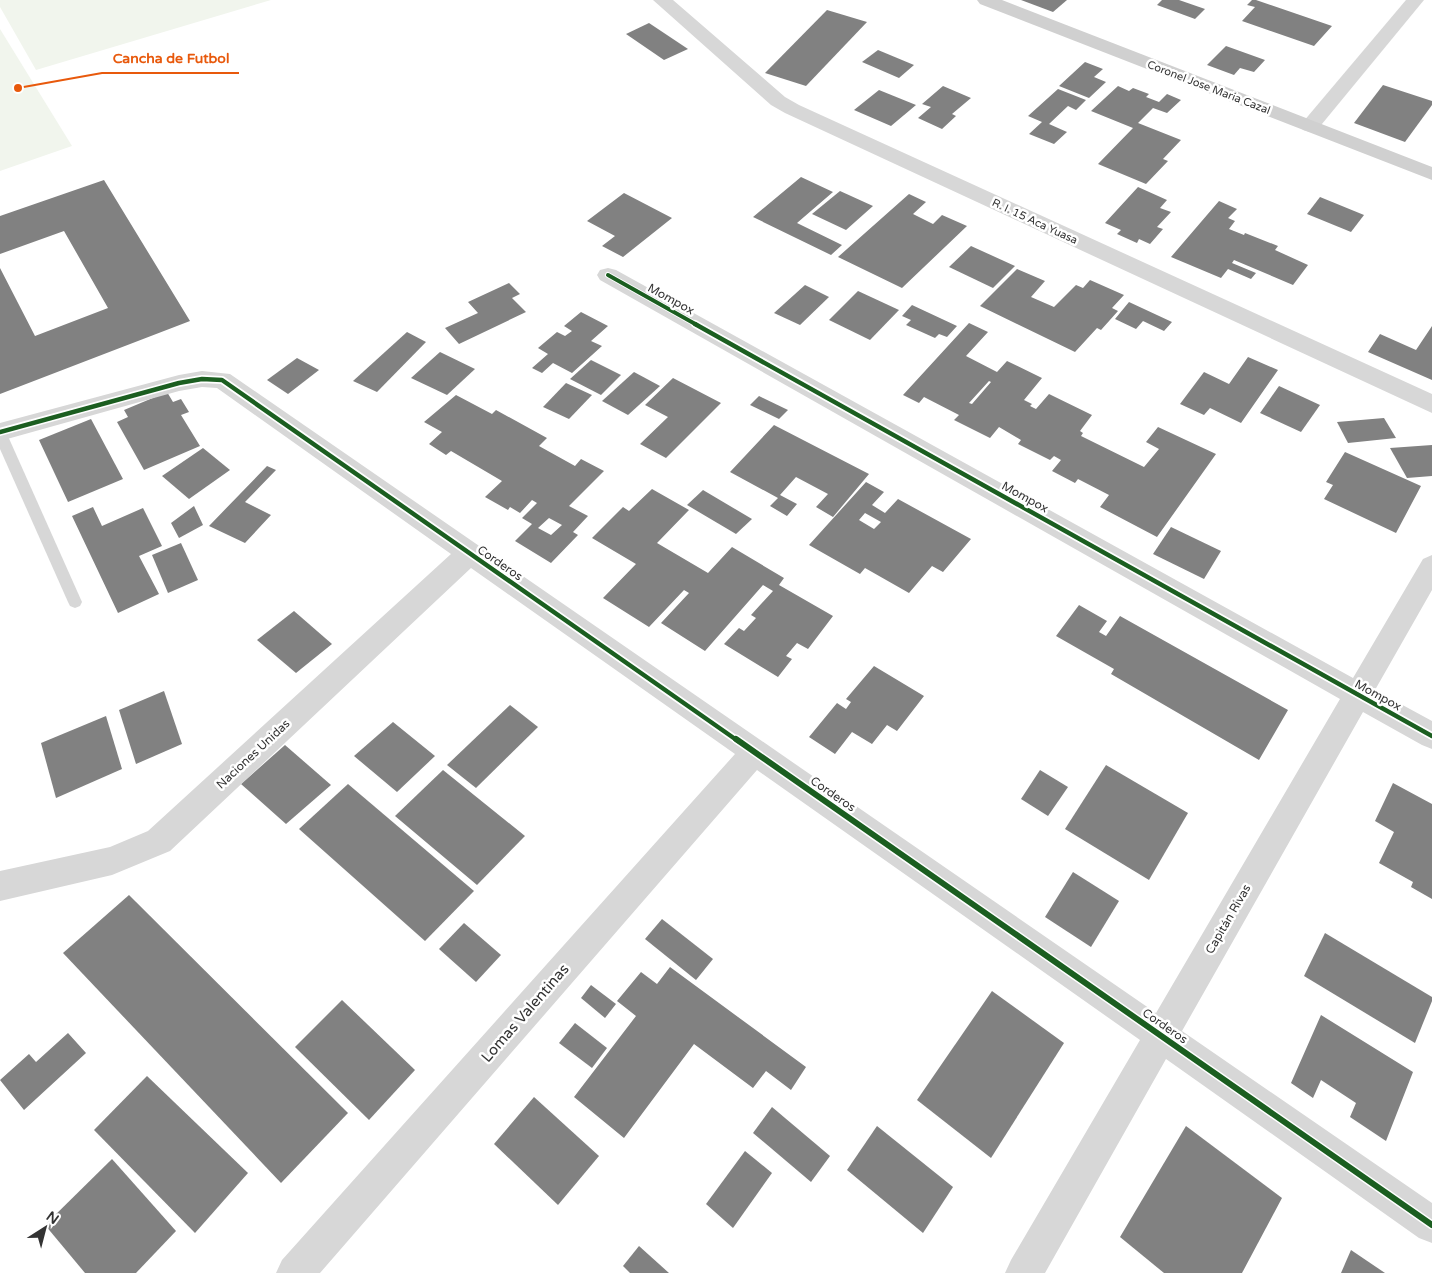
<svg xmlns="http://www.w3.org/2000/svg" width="1432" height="1273" viewBox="0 0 1432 1273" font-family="'Varela Round',sans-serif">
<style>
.green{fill:#f1f5ed}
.building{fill:#818181;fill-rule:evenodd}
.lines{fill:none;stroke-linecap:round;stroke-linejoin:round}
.lane{fill:#d7d7d7;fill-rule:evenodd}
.street{fill:#d7d7d7;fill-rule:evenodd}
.secondary{fill:#d0d0d0;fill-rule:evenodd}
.cycleway-far2-casing{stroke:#fff;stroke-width:6}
.cycleway-far1-casing{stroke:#fff;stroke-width:8}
.cycleway-casing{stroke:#fff;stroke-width:9}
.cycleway-far2{stroke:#1b5e20;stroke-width:4}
.cycleway-far1{stroke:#1b5e20;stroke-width:4.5}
.cycleway{stroke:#1b5e20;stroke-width:6}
.labels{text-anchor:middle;stroke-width:5;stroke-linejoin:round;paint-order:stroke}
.far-street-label{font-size:11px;fill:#333;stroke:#fff}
.street-label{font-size:12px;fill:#333;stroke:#fff}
.near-street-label{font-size:15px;fill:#333;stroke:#fff}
.leader{fill:none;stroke:#e8590c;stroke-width:2}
.callout-dot{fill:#e8590c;stroke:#fff;stroke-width:2}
.callout-label{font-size:14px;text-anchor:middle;font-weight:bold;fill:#e8590c;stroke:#fff;stroke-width:5;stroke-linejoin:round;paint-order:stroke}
</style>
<rect width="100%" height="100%" fill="#fff"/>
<!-- green -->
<g class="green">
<polygon points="0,0 271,0 36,70 0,7"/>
<polygon points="0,29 72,146 0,171"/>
</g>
<!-- building -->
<g class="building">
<polygon points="1021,0 1067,0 1053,12"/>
<polygon points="1162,0 1179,0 1205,9 1195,19 1157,5"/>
<polygon points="1252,0 1256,0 1332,26 1314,46 1242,21 1255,7 1247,5"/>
<polygon points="827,10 867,22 806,86 765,73"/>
<polygon points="649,23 688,49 664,60 626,34"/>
<polygon points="1226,46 1265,60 1254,72 1240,68 1234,75 1207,65"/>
<polygon points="878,50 914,65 899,78 862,62"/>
<polygon points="1085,62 1103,69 1094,77 1106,82 1089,98 1059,86"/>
<polygon points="1383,85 1432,101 1432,105 1405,142 1354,123"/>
<polygon points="943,86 971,98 952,114 956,116 942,129 918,118 931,107 922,104"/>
<polygon points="1118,86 1129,91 1133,88 1149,94 1146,97 1159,102 1167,94 1181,100 1167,113 1153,108 1138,123 1181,140 1163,159 1168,161 1146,184 1098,164 1133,128 1091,111"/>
<polygon points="1058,89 1086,100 1076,110 1068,106 1049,124 1067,132 1054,144 1029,134 1042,122 1028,116"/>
<polygon points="879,90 916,105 891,126 854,110"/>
<polygon points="801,177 833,192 797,223 842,245 831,255 753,217"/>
<polygon points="104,180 190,321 0,394 0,268 35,336 108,308 64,231 0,254 0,216"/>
<polygon points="1138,187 1167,200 1160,208 1171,212 1157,227 1163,229 1150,244 1139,239 1137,243 1117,234 1121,230 1105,223"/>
<polygon points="840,191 873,206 846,230 812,214"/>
<polygon points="624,193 672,218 623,257 602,246 615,236 587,221"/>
<polygon points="909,194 926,202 913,214 933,224 942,215 967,226 902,288 838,257"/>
<polygon points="1320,197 1364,215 1351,232 1307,214"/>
<polygon points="1219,201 1237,209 1228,218 1235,221 1229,229 1244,235 1245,233 1278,246 1275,250 1308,265 1293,285 1234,260 1232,263 1256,273 1251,279 1228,269 1221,278 1171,257"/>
<polygon points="971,246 1015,266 993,288 949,267"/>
<polygon points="1017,269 1045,281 1031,297 1054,307 1076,285 1083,288 1090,280 1124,295 1112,308 1118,311 1101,330 1097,328 1075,352 980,306"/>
<polygon points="509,283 520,294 512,298 526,312 459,344 445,328 478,313 468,302"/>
<polygon points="805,285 829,297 800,325 774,313"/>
<polygon points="858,291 899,310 870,340 829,320"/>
<polygon points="1129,302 1172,322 1164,331 1143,321 1136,329 1115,319"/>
<polygon points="912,305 957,326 947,337 939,334 935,338 906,325 911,320 902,316"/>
<polygon points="581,312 608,326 591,341 602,346 572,373 553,363 542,373 532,368 548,354 538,348 557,332 565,336 572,331 564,326"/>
<path d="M969 323 988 332 966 356 997 372 1007 361 1042 378 1024 400 1032 404 1030 406 1036 409 1049 394 1092 415 1080 431 1083 433 1081 436 1144 467 1159 449 1146 442 1158 427 1216 454 1157 537 1100 507 1109 495 1078 479 1075 483 1052 471 1061 460 1054 456 1050 460 1018 444 1021 440 999 427 990 438 954 420 959 415 924 397 919 403 903 395ZM989 381 991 382 972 404 969 403Z"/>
<polygon points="1432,326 1432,380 1368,352 1380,334 1416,350"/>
<polygon points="407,332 426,342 377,392 353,381"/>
<polygon points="440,352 475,369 447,395 411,378"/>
<polygon points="1248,357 1278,370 1241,423 1210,408 1204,415 1180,404 1204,372 1229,384"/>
<polygon points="297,358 319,370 288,394 267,380"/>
<polygon points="591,360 621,375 601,395 570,379"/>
<polygon points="634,372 660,386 628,415 602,401"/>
<polygon points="673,378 721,403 666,458 640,444 668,417 645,405"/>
<polygon points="566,383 592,395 569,419 543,407"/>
<polygon points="1279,386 1320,405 1301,432 1260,413"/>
<polygon points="167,392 173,402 181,399 189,412 181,415 200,446 144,470 117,422 128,417 124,410"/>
<path d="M456 395 492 414 496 410 547 438 539 446 575 466 581 459 604 471 569 506 588 516 573 532 578 535 551 563 515 541 532 524 522 518 537 503 532 500 520 513 510 507 508 510 485 497 502 481 451 451 446 455 429 444 442 432 424 422ZM549 518 562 525 551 535 538 528Z"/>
<polygon points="759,396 788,410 779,419 750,405"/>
<polygon points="1384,418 1396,438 1348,443 1337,422"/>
<polygon points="91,419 123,479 68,502 39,440"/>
<polygon points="774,425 869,474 833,517 816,507 828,494 796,477 780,495 797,504 787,516 770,506 778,498 730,472"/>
<polygon points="1432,445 1432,476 1407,478 1390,448"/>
<polygon points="203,448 230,470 189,499 162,476"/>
<polygon points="1345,452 1421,486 1396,533 1324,499 1333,485 1326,482"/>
<polygon points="267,466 276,470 245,502 271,515 245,543 209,526"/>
<path d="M866 482 884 492 872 505 885 513 898 499 971 539 943 572 932 566 909 593 865 568 860 574 809 545ZM865 513 881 522 874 529 859 520Z"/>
<polygon points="652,489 689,510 657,543 708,573 732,547 784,578 779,585 833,616 808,649 797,643 786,656 792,659 778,677 724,644 739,628 744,631 756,618 751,615 773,591 763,585 705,651 661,623 689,593 684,590 649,627 603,598 636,564 592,538 623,507 629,511"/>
<polygon points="703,490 752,519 736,534 687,505"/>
<polygon points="194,506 203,525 179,538 171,523"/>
<polygon points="93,507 102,526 143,508 162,546 139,556 159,594 118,613 72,516"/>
<polygon points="1171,527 1221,551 1204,579 1153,554"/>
<polygon points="181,543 198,580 168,593 152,555"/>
<polygon points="1079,605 1107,621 1099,632 1106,636 1120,616 1288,710 1259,760 1111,674 1114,669 1056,636"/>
<polygon points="294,611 332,644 296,673 257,640"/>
<polygon points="874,666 924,696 897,731 887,725 872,744 852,732 835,754 809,737 837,703 846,709 851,702 846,699"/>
<polygon points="164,691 182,744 136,764 119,710"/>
<polygon points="510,705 538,727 476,788 447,765"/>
<polygon points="106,716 122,769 56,798 41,743"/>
<polygon points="393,722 435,756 397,792 354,756"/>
<polygon points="285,745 331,785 286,824 241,784"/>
<polygon points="1106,765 1188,813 1149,880 1065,829"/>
<polygon points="443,770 525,836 477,885 395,816"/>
<polygon points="1040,770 1068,787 1048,816 1021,799"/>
<polygon points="1393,783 1432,804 1432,899 1411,887 1413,882 1379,863 1394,832 1375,821"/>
<polygon points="348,784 474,891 425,941 299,829"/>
<polygon points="1073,872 1119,901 1091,947 1045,917"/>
<polygon points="129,895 348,1113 281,1183 63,953"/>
<polygon points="662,919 713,959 696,980 645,939"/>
<polygon points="464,923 501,955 476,982 439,949"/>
<polygon points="1325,933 1432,997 1432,1001 1415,1043 1304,976"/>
<polygon points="670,967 806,1067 791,1090 766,1071 753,1088 694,1044 624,1138 574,1097 636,1016 617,1001 641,972 657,984"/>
<polygon points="591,985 616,1004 605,1018 581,998"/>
<polygon points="992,991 1064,1043 991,1158 917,1100"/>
<polygon points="342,1000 415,1070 369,1120 295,1047"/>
<polygon points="1321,1015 1413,1072 1386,1141 1350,1117 1356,1103 1321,1080 1313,1098 1291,1083"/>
<polygon points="575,1023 607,1048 592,1068 559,1043"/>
<polygon points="68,1033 86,1053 24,1110 0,1080 29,1054 36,1062"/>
<polygon points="147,1076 248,1173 195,1233 94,1130"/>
<polygon points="534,1097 599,1156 558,1205 494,1144"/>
<polygon points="772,1107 830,1156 811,1182 753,1133"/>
<polygon points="877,1126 953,1187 923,1233 847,1170"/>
<polygon points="1186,1126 1282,1198 1242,1273 1164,1273 1120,1237"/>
<polygon points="745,1151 772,1173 733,1228 706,1204"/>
<polygon points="112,1159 176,1231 136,1273 85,1273 45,1225"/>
<polygon points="639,1246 669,1273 630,1273 623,1266"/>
<polygon points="1351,1250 1385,1273 1341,1273"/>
</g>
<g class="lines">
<!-- lane -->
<polygon class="lane" points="0,429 5,431 7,434 82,602 80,606 75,608 70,606 68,602 0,449"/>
<!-- street -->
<g class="street">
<polygon points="653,0 673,0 785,97 799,105 1432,394 1432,413 785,113 771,105"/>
<polygon points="1406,0 1424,0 1317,130 1310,132 1303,130 1300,126 1303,122"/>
<polygon points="608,268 616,270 1353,678 1423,559 1432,555 1432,590 1375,690 1432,721 1432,749 1422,745 1363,712 1182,1031 1432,1203 1432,1243 1419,1238 1166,1059 1045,1273 1005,1273 1011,1260 1140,1040 757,770 320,1273 276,1273 282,1260 735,754 471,568 170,851 112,875 0,901 0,871 110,847 148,831 451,554 217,388 202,387 179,391 0,441 0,423 179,375 202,371 230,374 1156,1013 1340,699 600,280 597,275 600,270"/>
</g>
<!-- secondary -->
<polygon class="secondary" points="977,0 1002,0 1432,167 1432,180 980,4"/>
<!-- cycleway-far2 casing -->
<g class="cycleway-far2-casing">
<polyline id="cycleway-far2" points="608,275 697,325"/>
</g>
<!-- cycleway-far1 casing -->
<g class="cycleway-far1-casing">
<g id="cycleway-far1">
<polyline points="695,324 1432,736"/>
<polyline points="0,432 179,383 202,379 222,380 738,741"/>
</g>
</g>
<!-- cycleway casing -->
<g class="cycleway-casing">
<polyline id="cycleway" points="736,739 1432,1225"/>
</g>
<!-- cycleway-far2 -->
<use href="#cycleway-far2" class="cycleway-far2"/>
<!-- cycleway-far1 -->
<use href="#cycleway-far1" class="cycleway-far1"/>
<!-- cycleway -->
<use href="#cycleway" class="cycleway"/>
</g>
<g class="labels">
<!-- far-street labels -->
<g class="far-street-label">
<text transform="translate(1209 87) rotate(21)" y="4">Coronel Jose Maria Cazal</text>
<text transform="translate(1035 221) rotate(25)" y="4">R. I. 15 Aca Yuasa</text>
</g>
<!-- street labels -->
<g class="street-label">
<text transform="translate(671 299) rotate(29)" y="4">Mompox</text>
<text transform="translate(1025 497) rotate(29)" y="4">Mompox</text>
<text transform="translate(500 563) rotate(35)" y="4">Corderos</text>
<text transform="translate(1378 695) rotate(29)" y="4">Mompox</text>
<text transform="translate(253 754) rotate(-43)" y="4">Naciones Unidas</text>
<text transform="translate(833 794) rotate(35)" y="4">Corderos</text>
<text transform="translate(1228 919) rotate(-60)" y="4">Capitán Rivas</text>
<text transform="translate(1165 1026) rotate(35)" y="4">Corderos</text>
</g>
<!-- near-street labels -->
<g class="near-street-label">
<text transform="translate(525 1013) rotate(-49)" y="5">Lomas Valentinas</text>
</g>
</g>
<!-- callouts -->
<path class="leader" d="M18 88L102 73H239"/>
<circle class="callout-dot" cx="18" cy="88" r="5"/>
<g class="callout-label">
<text x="171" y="63">Cancha de Futbol</text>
</g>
<!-- north arrow -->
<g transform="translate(45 1228) rotate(36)" stroke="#ffffff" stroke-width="4" paint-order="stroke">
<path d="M0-4L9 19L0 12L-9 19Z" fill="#333333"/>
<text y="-8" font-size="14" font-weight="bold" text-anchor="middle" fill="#333333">N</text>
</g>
</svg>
